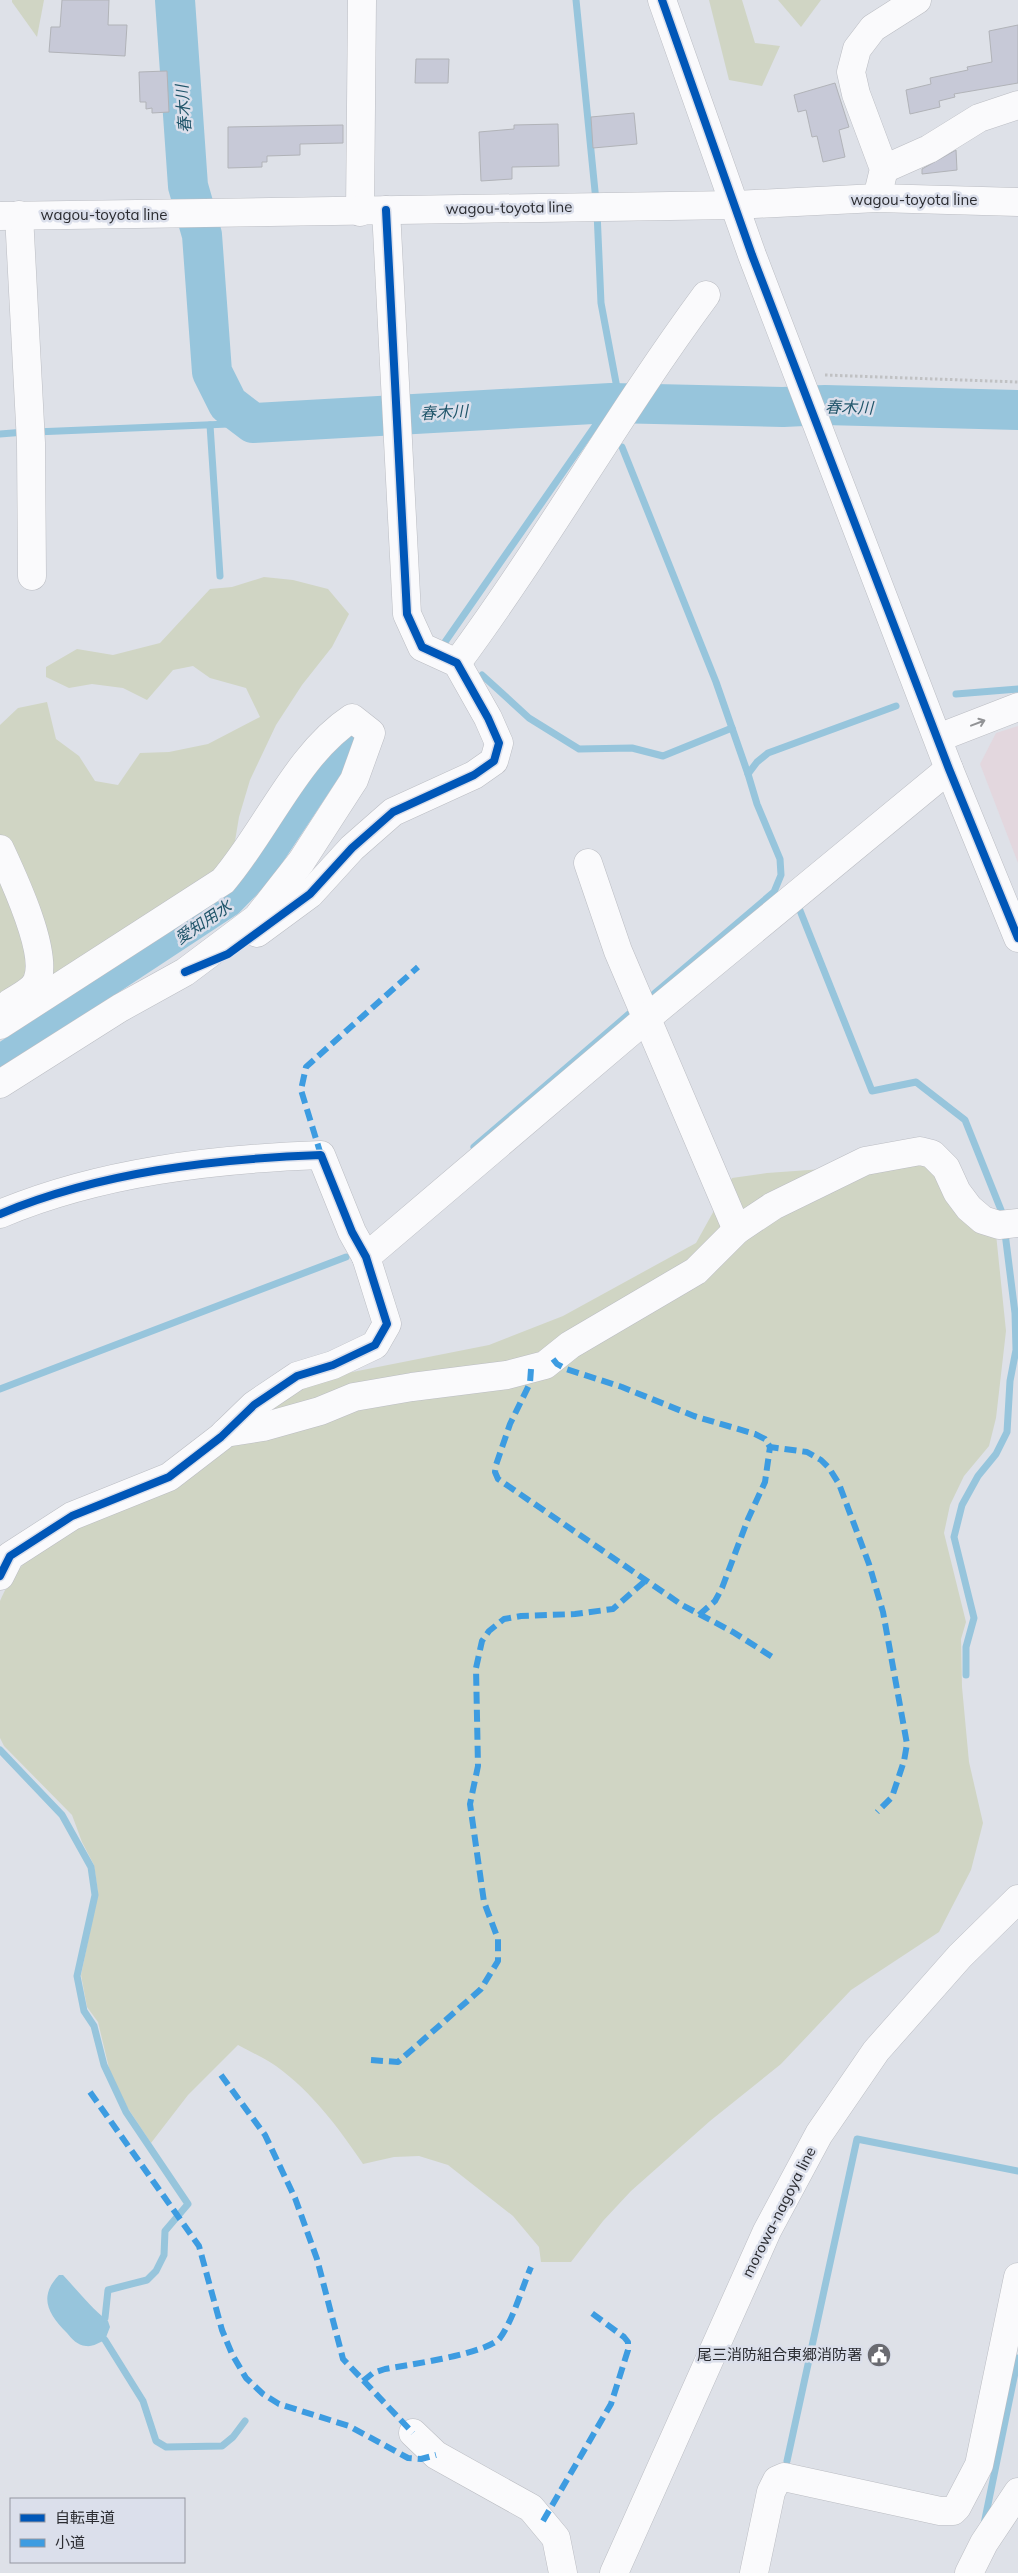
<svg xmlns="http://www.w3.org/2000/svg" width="1018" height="2573" viewBox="0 0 1018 2573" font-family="Mulish,'Noto Sans JP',sans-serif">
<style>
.commercial{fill:#e3d7de}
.green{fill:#d0d5c4}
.water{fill:#97c5dc}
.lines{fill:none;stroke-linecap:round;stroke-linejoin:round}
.stream{stroke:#97c5dc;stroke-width:7}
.canal{stroke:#97c5dc;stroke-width:24}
.river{stroke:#97c5dc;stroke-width:40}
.building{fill:#c7c9d7;stroke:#b1b3b8}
.minor-casing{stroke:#bbbdc3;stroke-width:29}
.major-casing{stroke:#bbbdc3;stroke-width:29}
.path{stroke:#c0c1c3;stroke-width:3;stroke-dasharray:2.5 2.5;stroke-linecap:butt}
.minor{stroke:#fafafc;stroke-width:28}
.major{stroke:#fafafc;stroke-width:28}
.quiet{stroke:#3d9ce1;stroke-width:6;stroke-dasharray:12 6;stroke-linecap:butt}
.cycleway-casing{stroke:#dbdfeb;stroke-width:11}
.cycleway{stroke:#0057b8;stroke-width:8}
.oneway{stroke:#929396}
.labels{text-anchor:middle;stroke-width:5;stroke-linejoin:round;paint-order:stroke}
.street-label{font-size:15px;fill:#2b2c31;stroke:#dbdfeb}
.poi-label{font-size:15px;fill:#2b2c31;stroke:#dbdfeb;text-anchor:end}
.water-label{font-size:16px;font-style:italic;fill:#20556a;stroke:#dbdfeb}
</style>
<rect width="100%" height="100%" fill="#dee1e8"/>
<!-- commercial -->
<polygon class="commercial" points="1018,726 1018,863 980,764 996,733"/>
<!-- green -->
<g class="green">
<polygon points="12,0 44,0 37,37 12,2"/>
<polygon points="709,0 742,0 755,43 780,46 762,86 729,80"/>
<polygon points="778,0 821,0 801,27"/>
<polygon points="264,577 293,580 328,589 349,614 332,647 302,685 276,725 250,780 239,817 234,847 219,878 0,1019 0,725 18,708 47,702 56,739 79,756 95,781 118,785 140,753 169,752 208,744 260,717 246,688 210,678 193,666 173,670 147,700 123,688 92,684 69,688 46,677 46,667 77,649 113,655 160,643 210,589 232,587"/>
<path d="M907 1163H923L996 1234 1006 1331 996 1418 989 1446 964 1476 950 1505 944 1533 966 1622 961 1639 962 1687 969 1762 983 1823 971 1870 939 1932 851 1990 781 2064 710 2121 631 2191 603 2221 571 2262H541L539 2247 513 2216 448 2165 419 2156 394 2157 363 2164C338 2127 312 2092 276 2066 264 2058 251 2052 238 2045L188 2095 151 2143 127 2107 110 2072 98 2022 87 2007 81 1975 98 1892 94 1865 82 1842 72 1815 4 1746 0 1738V1601C11 1576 24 1561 46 1543L243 1439 302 1382 489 1345 563 1316 696 1243 732 1178 767 1173Z"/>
</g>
<!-- water -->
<path class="water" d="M59 2275H63C78 2291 90 2307 108 2321L110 2327 105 2340C99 2343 92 2347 86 2346 77 2345 72 2339 67 2333 48 2314 38 2297 59 2275Z"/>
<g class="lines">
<!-- stream -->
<g class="stream">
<polyline points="576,0 596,201"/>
<polyline points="210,425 220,576"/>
<polyline points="35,432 253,423"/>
<polyline points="0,434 25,432"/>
<polyline points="622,447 716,682 748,774"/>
<polyline points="445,642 611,403 617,388 601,303 597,212"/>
<polyline points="482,675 529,718 579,749 632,748 663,756 732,728"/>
<polyline points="956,694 1018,689"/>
<polyline points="799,908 872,1091 916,1082 965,1120 1003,1215"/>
<polyline points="654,994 774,892 781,875 780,859 757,804 748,774 757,762 768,753 896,706"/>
<polyline points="474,1147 629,1014"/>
<polyline points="0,1389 346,1257"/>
<polyline points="966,1675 966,1647 974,1618 954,1537 962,1505 978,1476 996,1454 1007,1432 1010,1381 1016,1350 1015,1313 1005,1233"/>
<polyline points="0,1750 62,1815 91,1867 95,1895 77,1976 84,2011 94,2026 104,2065 126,2112 188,2204 165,2231 164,2255 156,2271 147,2280 108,2290 105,2318"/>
<polyline points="105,2340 143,2401 156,2441 166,2447 222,2446 233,2437 245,2421"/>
<polyline points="787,2461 857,2139 1018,2171"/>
<polyline points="984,2524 1018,2358"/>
</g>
<!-- canal -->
<polyline class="canal" points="0,1056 231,904 262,872 354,733"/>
<!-- river -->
<polyline class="river" points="175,0 188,186 202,235 212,372 228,404 253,423 611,403 783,407 825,405 1018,410"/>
</g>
<!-- building -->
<g class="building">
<polygon points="62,0 109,0 108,25 127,25 125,56 49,52 51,27 60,27"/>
<polygon points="1018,25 1018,83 954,94 955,97 939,101 940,107 910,114 906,90 931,84 930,78 968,70 967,67 992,62 989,31"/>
<polygon points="416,59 449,59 448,83 415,83"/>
<polygon points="167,71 169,112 152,113 152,108 146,109 146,102 140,102 139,72"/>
<polygon points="835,83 849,127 839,130 845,157 823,162 817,136 812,137 806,110 798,112 794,95"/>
<polygon points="634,113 637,144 593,148 591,117"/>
<polygon points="558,124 559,166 512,167 512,179 481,181 479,132 514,129 514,125"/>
<polygon points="343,125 343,143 300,144 300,155 267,156 267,162 262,162 262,167 228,168 228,127"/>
<polygon points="956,150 957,170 922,174 922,169"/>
</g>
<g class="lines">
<!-- minor casing -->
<g class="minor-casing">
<g id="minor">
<polyline points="662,0 752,255 949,769 1018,938"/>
<polyline points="884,169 929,149 979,118 1018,105"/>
<polyline points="877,198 884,169 856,94 851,72 857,49 873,28 917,0"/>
<polyline points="360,212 362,0"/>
<polyline points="19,215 31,443 32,576"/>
<path d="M457 663C545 544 618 414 706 295"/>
<polyline points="938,738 1018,707"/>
<path d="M0 849C13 877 49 953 37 981 33 991 19 997 10 1003"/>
<polyline points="588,863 618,951 737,1230"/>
<polyline points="257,933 310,894 352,848 393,812 474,775 494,761 499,743 488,718 457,663 422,647 407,614 386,210"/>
<path d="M0 1025 223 881C266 831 297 754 352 718L371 733 354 780 301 862 257 918 185 972 120 1008 0 1084"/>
<path d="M0 1214C100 1172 213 1159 321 1155L352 1232 366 1257 387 1324 375 1345 333 1365 297 1376 254 1405 221 1437 169 1477 72 1516 10 1556 0 1576"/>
<polyline points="366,1257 647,1018 949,769"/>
<polyline points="225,1433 263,1427 320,1411 354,1397 412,1387 507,1375 545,1365 570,1345 696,1271 737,1230 773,1206 865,1161 920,1151 932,1154 946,1168 957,1192 969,1208 983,1220 999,1225 1018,1223"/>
<polyline points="413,2433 436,2455 531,2508 556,2538 563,2573"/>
<polyline points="754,2573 771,2492 777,2480 784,2477 940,2511 953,2511 957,2507 979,2465 1018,2277"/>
<polyline points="969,2573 984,2543 1018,2492"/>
</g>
</g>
<!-- major casing -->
<g class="major-casing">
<g id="major">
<polyline points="0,216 735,205 877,198 1018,202"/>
<polyline points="614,2573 767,2231 819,2134 876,2051 960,1956 1018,1899"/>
</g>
</g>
<!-- path -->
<polyline class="path" points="825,375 1018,382"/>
<!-- minor -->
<use href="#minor" class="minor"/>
<!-- major -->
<use href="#major" class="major"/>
<!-- quiet -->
<g class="quiet">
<polyline points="321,1155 301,1090 306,1067 418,967"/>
<polyline points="553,1359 557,1364 566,1369 622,1387 694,1416 755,1434 765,1439 770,1447 807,1452 821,1460 829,1468 839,1484 869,1564 883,1612 907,1744 904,1761 892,1797 877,1812"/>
<polyline points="531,1369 530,1383 510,1424 496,1465 495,1472 498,1479 682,1605 733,1632 774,1658"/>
<polyline points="699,1615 715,1601 722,1588 748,1519 765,1482 770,1447"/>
<polyline points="371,2060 398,2062 481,1989 498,1961 498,1939 484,1902 470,1804 478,1766 476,1668 482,1641 489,1631 504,1619 521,1616 575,1614 613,1609 645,1581"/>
<polyline points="221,2075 265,2135 295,2198 317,2259 343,2359 413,2433"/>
<polyline points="90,2092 199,2246 222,2330 232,2354 246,2378 263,2394 279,2404 349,2426 408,2458 421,2459 436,2455"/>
<path d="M363 2381 373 2373 385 2369C407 2365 487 2354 500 2338 513 2320 522 2288 531 2267"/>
<polyline points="543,2521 611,2404 628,2350 628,2342 624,2337 589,2311"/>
</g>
<!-- cycleway casing -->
<g class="cycleway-casing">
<g id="cycleway">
<polyline points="662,0 752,255 949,769 1018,938"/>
<polyline points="185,972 228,954 310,894 352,848 393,812 474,775 494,761 499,743 488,718 457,663 422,647 407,614 386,210"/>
<path d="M0 1214C100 1172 213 1159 321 1155L352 1232 366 1257 387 1324 375 1345 333 1365 297 1376 254 1405 221 1437 169 1477 72 1516 10 1556 0 1576"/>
</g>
</g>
<!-- cycleway -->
<use href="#cycleway" class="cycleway"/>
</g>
<!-- one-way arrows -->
<defs><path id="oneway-shaft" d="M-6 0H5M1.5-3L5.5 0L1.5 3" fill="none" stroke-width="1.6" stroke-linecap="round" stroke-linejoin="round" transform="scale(1.25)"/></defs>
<use class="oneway" href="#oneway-shaft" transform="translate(978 723) rotate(-21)"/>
<!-- icons -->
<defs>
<g id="civic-disc" transform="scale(1.25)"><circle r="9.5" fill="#6a6b71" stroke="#dbdfeb"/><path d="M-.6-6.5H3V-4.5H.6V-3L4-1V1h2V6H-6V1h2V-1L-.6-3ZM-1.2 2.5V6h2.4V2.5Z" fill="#fff"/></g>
</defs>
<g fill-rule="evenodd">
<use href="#civic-disc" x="879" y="2355"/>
</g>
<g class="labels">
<!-- street labels -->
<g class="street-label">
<text x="914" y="205">wagou-toyota line</text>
<text transform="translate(509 208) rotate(-1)" y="5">wagou-toyota line</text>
<text x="104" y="220">wagou-toyota line</text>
<text transform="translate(779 2212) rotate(-63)" y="5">morowa-nagoya line</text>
</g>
<!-- poi labels -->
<g class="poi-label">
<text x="862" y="2360">尾三消防組合東郷消防署</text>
</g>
<!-- water labels -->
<g class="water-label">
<text transform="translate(183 109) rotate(-94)" y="6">春木川</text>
<text transform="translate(849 407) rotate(1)" y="6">春木川</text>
<text transform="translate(444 412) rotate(-3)" y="6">春木川</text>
<text transform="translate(203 922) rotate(-34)" y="6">愛知用水</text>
</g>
</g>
<!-- legend -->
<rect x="10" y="2498" width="175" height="65" fill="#dbdfeb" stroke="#9597a1"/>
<rect x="20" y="2514" width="25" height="8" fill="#0057b8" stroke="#9597a1"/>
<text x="55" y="2523" font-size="15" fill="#2b2c31">自転車道</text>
<rect x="20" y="2539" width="25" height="8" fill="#3d9ce1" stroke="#9597a1"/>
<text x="55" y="2548" font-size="15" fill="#2b2c31">小道</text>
</svg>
